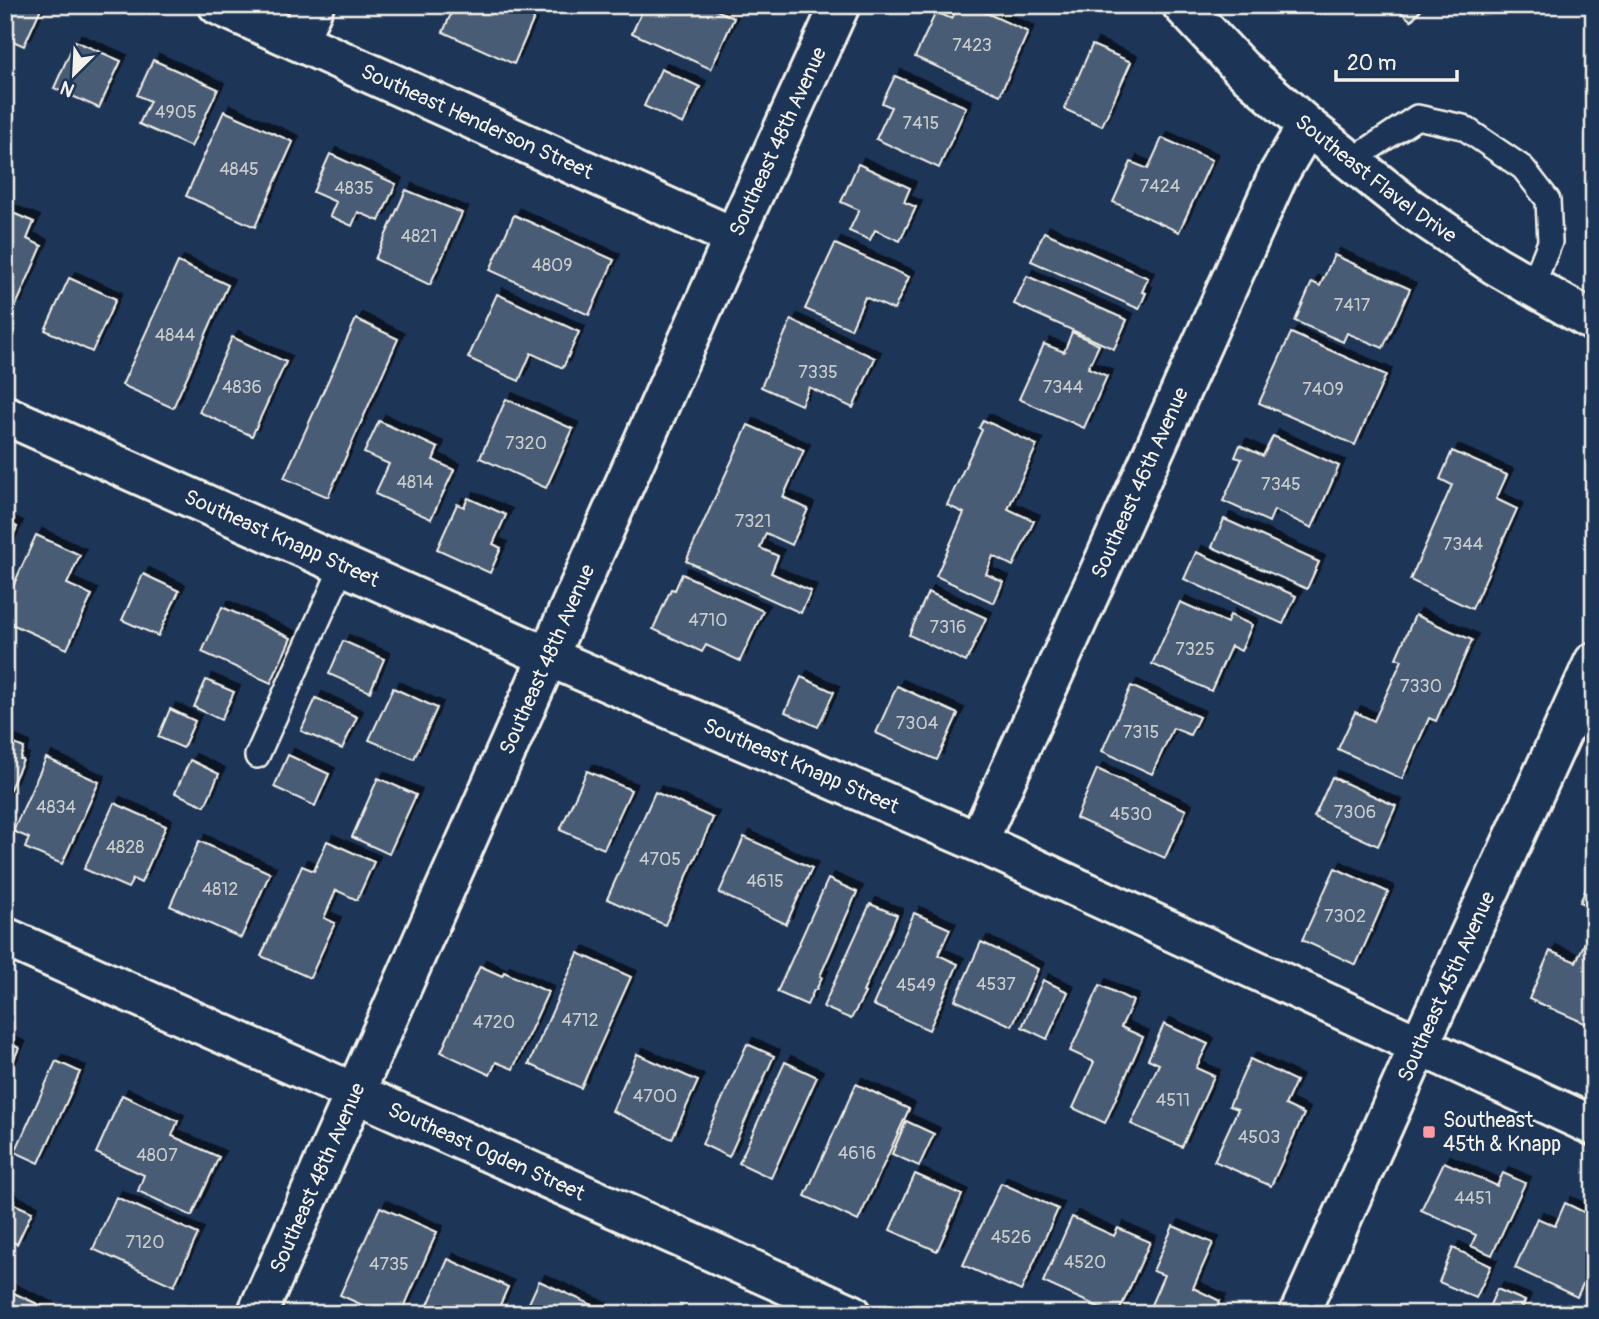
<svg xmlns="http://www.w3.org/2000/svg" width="1599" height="1319" viewBox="0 0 1599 1319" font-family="Pangolin,sans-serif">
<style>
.building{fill:#485b74;stroke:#f4f1e8;stroke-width:2;filter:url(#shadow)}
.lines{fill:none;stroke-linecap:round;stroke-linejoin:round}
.service-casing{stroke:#f4f1e8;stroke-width:28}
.minor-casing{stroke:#f4f1e8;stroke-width:44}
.tertiary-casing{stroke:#f4f1e8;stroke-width:44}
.service{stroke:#1d3557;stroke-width:23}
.minor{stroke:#1d3557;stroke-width:38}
.tertiary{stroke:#1d3557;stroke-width:38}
.poi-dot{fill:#ff9aa2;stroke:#1d3557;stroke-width:2.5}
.labels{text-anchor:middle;stroke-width:6;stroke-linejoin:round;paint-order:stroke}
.number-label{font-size:18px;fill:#c9cccb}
.street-label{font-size:21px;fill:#f4f1e8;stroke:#1d3557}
.poi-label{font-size:21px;fill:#f4f1e8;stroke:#1d3557;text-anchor:start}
</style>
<defs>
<filter id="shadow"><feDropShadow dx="6" dy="-6" stdDeviation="0" flood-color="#0009"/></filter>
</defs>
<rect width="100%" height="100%" fill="#1d3557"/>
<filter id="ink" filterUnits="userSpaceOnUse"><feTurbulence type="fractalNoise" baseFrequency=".0143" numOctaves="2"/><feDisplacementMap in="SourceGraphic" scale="14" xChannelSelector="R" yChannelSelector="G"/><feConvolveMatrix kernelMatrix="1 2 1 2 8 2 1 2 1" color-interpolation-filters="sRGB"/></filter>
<g filter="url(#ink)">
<!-- building -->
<g class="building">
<polygon points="5,5 34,5 41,8 24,46 11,40 5,53"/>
<polygon points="455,5 529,5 538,9 514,64 443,32"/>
<polygon points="645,5 705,5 734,18 711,69 632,33"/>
<polygon points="958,5 969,5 1028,32 1000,95 915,57 936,12 952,19"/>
<polygon points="1394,5 1425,5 1411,21"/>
<polygon points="75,41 121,61 99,108 54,88"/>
<polygon points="1092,45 1131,62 1102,126 1064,109"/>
<polygon points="153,60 218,89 191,147 139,124 150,101 137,95"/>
<polygon points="661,69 700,87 683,124 644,106"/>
<polygon points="895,76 966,107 939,168 876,139 891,107 882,103"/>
<polygon points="224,111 293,142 255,227 186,196"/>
<polygon points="1162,138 1212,160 1179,232 1113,202 1131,162 1148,169"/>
<polygon points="330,154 396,184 379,221 358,212 352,226 330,216 336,202 313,192"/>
<polygon points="858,164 910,188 904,202 916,207 900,241 875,230 870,240 849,231 859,210 841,202"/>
<polygon points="406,190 462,213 430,285 375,259"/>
<polygon points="8,211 34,222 27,239 42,246 15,308 5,303 5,219"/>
<polygon points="514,215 614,260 589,315 490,270"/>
<polygon points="1044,232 1148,278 1142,292 1146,293 1139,309 1031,261"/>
<polygon points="835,244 909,277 894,310 865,297 851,329 805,309"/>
<polygon points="1334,255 1410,289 1383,348 1347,333 1343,342 1295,321 1312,282 1320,286"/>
<polygon points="178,262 228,285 173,408 122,385"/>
<polygon points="1027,276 1127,320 1114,349 1014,304"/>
<polygon points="69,278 116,299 92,352 45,330"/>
<polygon points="497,294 579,332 563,368 531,353 519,381 468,358"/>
<polygon points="356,319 398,339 328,497 284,478"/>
<polygon points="791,320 875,358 853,408 809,387 801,405 761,387"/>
<polygon points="1072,332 1099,345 1088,368 1107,376 1084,428 1019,399 1044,344 1064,352"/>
<polygon points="1291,333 1386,375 1355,445 1259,403"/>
<polygon points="232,337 286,362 252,436 199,412"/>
<polygon points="506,399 573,429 546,488 480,458"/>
<polygon points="983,420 1037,445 1008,509 1034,521 1013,566 993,556 986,574 1003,582 994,603 936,576 964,513 947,505 982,430 979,428"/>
<polygon points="379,421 438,448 433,460 454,470 431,519 375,494 389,464 364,453"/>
<polygon points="748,425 804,450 783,497 808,509 792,545 766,533 760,548 778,556 771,573 811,591 801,613 686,561"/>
<polygon points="1273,436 1339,466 1312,528 1274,510 1269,522 1223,501 1242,459 1235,457 1240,445 1263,456"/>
<polygon points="1452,451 1507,475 1496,499 1517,509 1472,609 1410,580 1452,485 1440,479"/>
<polygon points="468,498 506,515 493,544 501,548 490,573 437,549 457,504 464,507"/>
<polygon points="1224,519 1319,562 1307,589 1212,547"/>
<polygon points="5,521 17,527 5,553"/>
<polygon points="36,535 80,555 67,584 92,595 67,649 5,621 5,604"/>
<polygon points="1196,552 1296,596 1283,624 1184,579"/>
<polygon points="143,574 179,591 158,636 122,620"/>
<polygon points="682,574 763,611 740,661 706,645 702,652 653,629 671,589 675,590"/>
<polygon points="928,592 986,618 966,662 909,635"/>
<polygon points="1180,602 1227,623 1230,615 1252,625 1241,651 1231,646 1211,691 1152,664"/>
<polygon points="222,607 291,638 271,683 202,652"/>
<polygon points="1415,615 1472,640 1436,721 1429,718 1402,779 1338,749 1355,712 1374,721 1402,660 1396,658"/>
<polygon points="343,641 384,659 370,692 329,674"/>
<polygon points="801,677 834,692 818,727 785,712"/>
<polygon points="206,680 234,692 221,720 194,707"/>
<polygon points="897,686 958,714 937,760 876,733"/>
<polygon points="1131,686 1199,717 1190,735 1173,728 1152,774 1102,751"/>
<polygon points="393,688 437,708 414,759 369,740"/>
<polygon points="316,698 357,717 342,749 301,731"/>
<polygon points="170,709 195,721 183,748 158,737"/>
<polygon points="5,740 24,748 20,759 23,760 5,800"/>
<polygon points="288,755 329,774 315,806 274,787"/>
<polygon points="46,758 99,782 62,864 25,848 29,838 13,831"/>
<polygon points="190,760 219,774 205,806 175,793"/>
<polygon points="1097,769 1186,810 1165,858 1076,818"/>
<polygon points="587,771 631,790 604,849 560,830"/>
<polygon points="1332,777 1396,806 1378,846 1314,817"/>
<polygon points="378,778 416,795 389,854 352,837"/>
<polygon points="655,792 713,818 665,925 607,899"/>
<polygon points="114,803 166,826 141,883 133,879 128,888 84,869"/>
<polygon points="744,837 812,868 786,924 719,893"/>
<polygon points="199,841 270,873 241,938 170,906"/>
<polygon points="327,841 374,862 357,900 336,890 324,918 335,923 310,978 261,956 302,866 314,871"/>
<polygon points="1335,868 1388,892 1356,965 1302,940"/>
<polygon points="1594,872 1594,908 1580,902"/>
<polygon points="828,879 857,892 820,976 822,977 816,990 814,990 807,1005 777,992"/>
<polygon points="870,904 897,915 863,992 865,993 851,1019 823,1007"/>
<polygon points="914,913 950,929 938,955 958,964 929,1030 873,1005"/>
<polygon points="981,942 1038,969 1012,1026 955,1000"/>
<polygon points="1585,942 1594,946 1594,1027 1529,999 1550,951 1576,962"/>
<polygon points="578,953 631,977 581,1088 529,1064"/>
<polygon points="480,966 502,976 504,972 548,992 513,1069 496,1062 490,1075 441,1052"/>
<polygon points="1043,980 1068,992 1047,1039 1022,1027"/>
<polygon points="1100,985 1133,1001 1121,1027 1143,1037 1105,1123 1073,1108 1094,1062 1070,1051"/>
<polygon points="1164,1024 1208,1044 1196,1068 1214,1076 1182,1147 1131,1124 1159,1064 1148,1059"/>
<polygon points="5,1041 19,1048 5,1079"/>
<polygon points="747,1044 774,1056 729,1157 702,1144"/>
<polygon points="637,1054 698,1081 672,1139 612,1111"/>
<polygon points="1250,1059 1296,1081 1285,1105 1304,1114 1271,1186 1214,1161 1238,1109 1229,1106"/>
<polygon points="56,1061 80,1072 39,1163 15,1152"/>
<polygon points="785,1062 817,1077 771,1178 739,1163"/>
<polygon points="856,1084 909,1109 858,1221 805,1196"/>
<polygon points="122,1095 178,1121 172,1136 219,1157 192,1216 138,1191 144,1175 96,1153"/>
<polygon points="906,1121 934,1134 919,1166 892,1154"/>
<polygon points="1444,1162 1497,1186 1503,1173 1525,1183 1492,1255 1471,1246 1476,1235 1421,1210"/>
<polygon points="915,1174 962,1195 937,1251 890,1230"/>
<polygon points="1001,1183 1058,1209 1021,1291 963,1265"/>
<polygon points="116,1197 198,1234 174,1286 93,1249"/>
<polygon points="5,1200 32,1212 17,1244 5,1239"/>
<polygon points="1565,1203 1594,1217 1594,1260 1577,1297 1515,1268 1537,1218 1555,1226"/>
<polygon points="380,1207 437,1232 401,1314 382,1314 340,1295"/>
<polygon points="1072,1217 1114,1236 1118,1228 1150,1242 1118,1314 1114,1314 1043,1282"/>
<polygon points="1173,1226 1213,1243 1193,1288 1220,1301 1214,1314 1147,1314 1164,1275 1153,1271"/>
<polygon points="1453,1248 1491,1266 1476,1298 1439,1282"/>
<polygon points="448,1259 508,1287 496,1314 424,1314"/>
<polygon points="539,1281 601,1309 598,1314 524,1314"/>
<polygon points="5,1289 59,1314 5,1314"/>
<polygon points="1497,1289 1525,1301 1519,1314 1486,1314"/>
</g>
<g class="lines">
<!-- service casing -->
<g class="service-casing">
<g id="service">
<polyline points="1351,161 1417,117 1463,127 1523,168 1548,200 1550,242 1532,287"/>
<polyline points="257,756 343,565"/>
</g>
</g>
<!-- minor casing -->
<g class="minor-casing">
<g id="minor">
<path id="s1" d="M218 5 734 237"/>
<path id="s2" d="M1182 5 1241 68 1307 126 1410 208 1495 265 1594 322"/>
<polyline points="298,41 314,5"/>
<path id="s3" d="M5 415 549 657 978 842 1594 1126"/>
<path id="s4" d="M978 842 1278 175 1307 126"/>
<path id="s5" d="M5 937 852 1314"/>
<path id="s6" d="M257 1314 734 237 840 5"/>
</g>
</g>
<!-- tertiary casing -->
<g class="tertiary-casing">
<g id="tertiary">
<path id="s7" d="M1299 1314 1419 1046 1594 662"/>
</g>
</g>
<!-- service -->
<use href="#service" class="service"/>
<!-- minor -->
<use href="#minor" class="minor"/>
<!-- tertiary -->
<use href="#tertiary" class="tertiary"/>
</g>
</g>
<!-- markers -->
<rect class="poi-dot" x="1422" y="1125" width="14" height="14" rx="3.5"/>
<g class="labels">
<!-- number labels -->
<g class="number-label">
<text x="972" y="51">7423</text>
<text x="176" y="118">4905</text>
<text x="921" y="129">7415</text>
<text x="239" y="175">4845</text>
<text x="1160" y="192">7424</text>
<text x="354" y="194">4835</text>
<text x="419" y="242">4821</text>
<text x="552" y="271">4809</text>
<text x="1352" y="311">7417</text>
<text x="175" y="341">4844</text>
<text x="818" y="378">7335</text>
<text x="242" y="393">4836</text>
<text x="1063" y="393">7344</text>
<text x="1323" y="395">7409</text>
<text x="526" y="449">7320</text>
<text x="415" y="488">4814</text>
<text x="1281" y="490">7345</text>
<text x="753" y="527">7321</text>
<text x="1463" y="550">7344</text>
<text x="708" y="626">4710</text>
<text x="948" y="633">7316</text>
<text x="1195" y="655">7325</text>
<text x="1421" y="692">7330</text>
<text x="917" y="729">7304</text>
<text x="1141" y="738">7315</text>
<text x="56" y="813">4834</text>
<text x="1355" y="818">7306</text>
<text x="1131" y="820">4530</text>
<text x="125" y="853">4828</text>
<text x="660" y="865">4705</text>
<text x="765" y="887">4615</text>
<text x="220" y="895">4812</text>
<text x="1345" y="922">7302</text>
<text x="996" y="990">4537</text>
<text x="916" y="991">4549</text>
<text x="580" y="1026">4712</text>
<text x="494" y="1028">4720</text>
<text x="655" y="1102">4700</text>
<text x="1173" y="1106">4511</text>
<text x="1259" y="1143">4503</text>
<text x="857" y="1159">4616</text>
<text x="157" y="1161">4807</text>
<text x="1473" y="1204">4451</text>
<text x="1011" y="1243">4526</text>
<text x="145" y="1248">7120</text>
<text x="1085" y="1268">4520</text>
<text x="389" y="1270">4735</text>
</g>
<!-- street labels -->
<g class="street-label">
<text dy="7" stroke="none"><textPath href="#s1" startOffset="284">Southeast Henderson Street</textPath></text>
<text dy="7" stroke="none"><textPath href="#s6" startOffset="1283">Southeast 48th Avenue</textPath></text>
<text dy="7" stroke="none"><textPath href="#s2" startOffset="261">Southeast Flavel Drive</textPath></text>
<text dy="7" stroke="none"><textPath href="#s4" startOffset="394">Southeast 46th Avenue</textPath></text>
<text dy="7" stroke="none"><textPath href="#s3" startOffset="303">Southeast Knapp Street</textPath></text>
<text dy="7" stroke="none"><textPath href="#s6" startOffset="716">Southeast 48th Avenue</textPath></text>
<text dy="7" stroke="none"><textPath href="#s3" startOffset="870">Southeast Knapp Street</textPath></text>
<text dy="7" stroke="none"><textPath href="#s7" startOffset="359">Southeast 45th Avenue</textPath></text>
<text dy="7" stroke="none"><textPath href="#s5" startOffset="527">Southeast Ogden Street</textPath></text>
<text dy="7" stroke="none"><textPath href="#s6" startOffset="149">Southeast 48th Avenue</textPath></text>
</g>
<!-- poi labels -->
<g class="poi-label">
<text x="1443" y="1127">Southeast<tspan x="1443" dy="24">45th &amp; Knapp</tspan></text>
</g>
</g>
<!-- margin -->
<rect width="1599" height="1319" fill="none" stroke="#1d3557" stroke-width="28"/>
<rect x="14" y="14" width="1571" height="1291" fill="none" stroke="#f4f1e8" stroke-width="2.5" filter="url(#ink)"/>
<!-- north arrow -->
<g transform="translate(74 74) rotate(204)" stroke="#1d3557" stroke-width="5" paint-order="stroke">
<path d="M0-5L12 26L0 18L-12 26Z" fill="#f4f1e8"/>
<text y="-10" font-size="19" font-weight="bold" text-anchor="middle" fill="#f4f1e8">N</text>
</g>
<!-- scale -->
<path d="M1336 70v10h121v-10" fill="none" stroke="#f4f1e8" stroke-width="3.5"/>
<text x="1347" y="70" font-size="21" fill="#f4f1e8" stroke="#1d3557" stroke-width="5" paint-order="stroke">20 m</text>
</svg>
